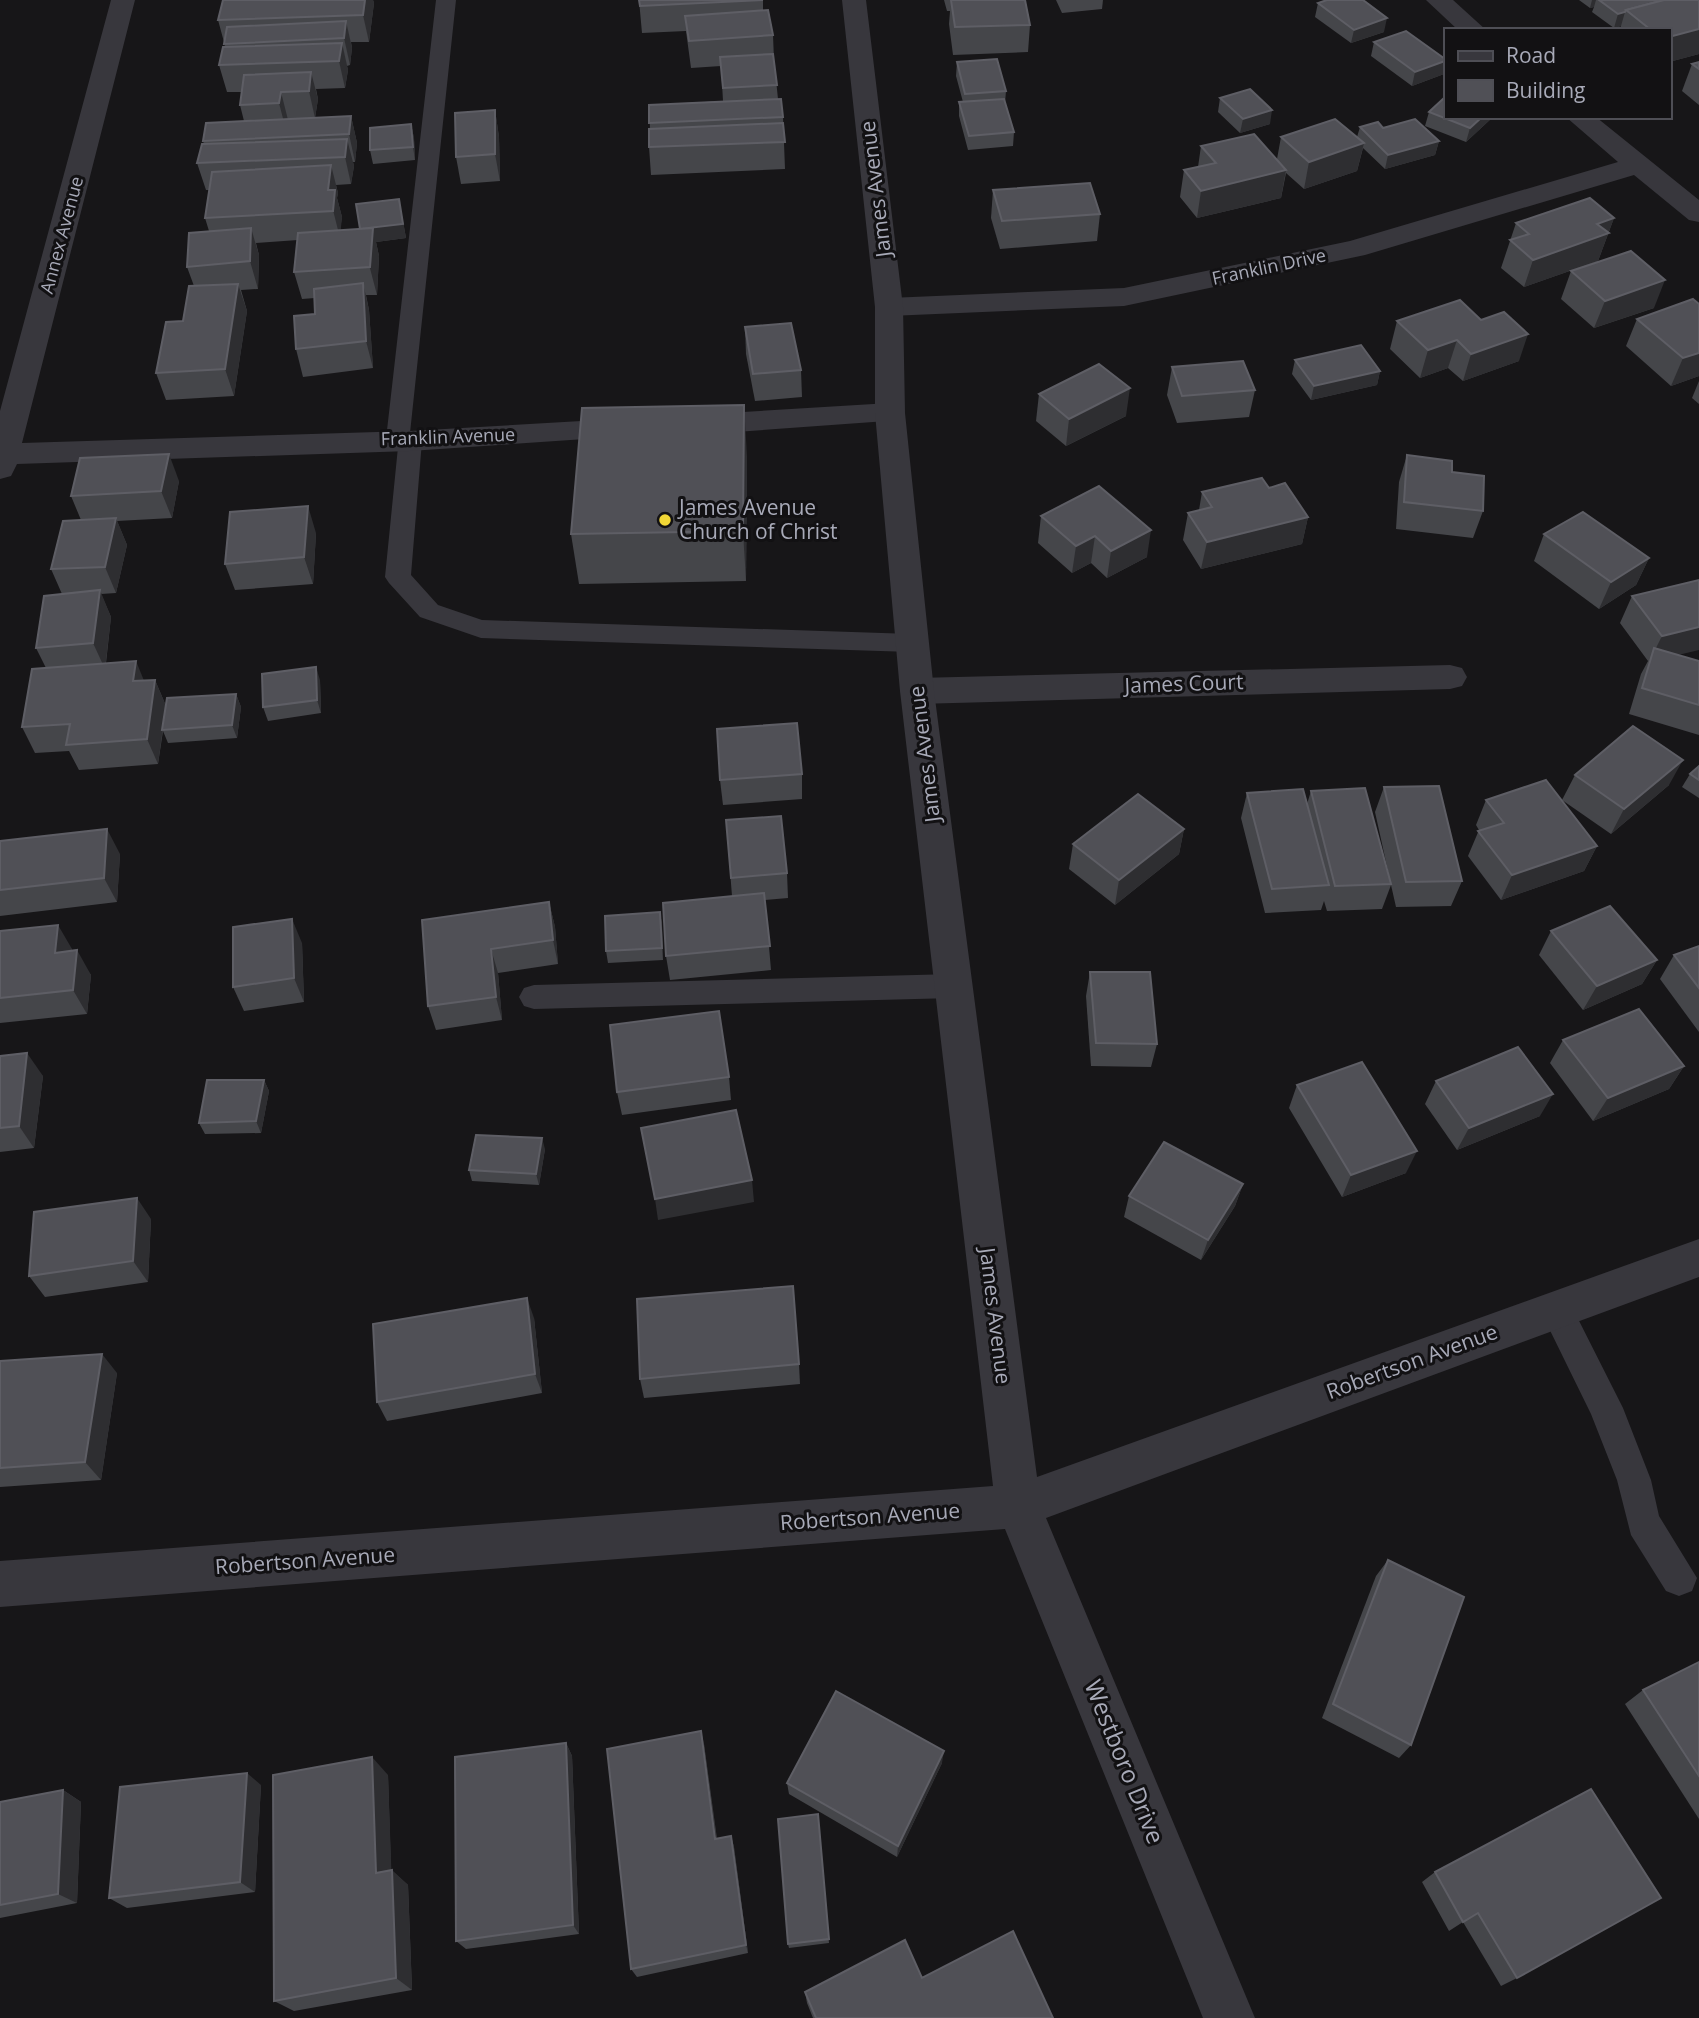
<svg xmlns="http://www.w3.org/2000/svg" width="1699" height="2018" viewBox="0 0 1699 2018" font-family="'Open Sans',sans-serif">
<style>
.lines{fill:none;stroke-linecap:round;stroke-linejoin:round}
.service{fill:#38373d;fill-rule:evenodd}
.minor{fill:#38373d;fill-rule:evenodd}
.tertiary{fill:#38373d;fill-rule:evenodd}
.wall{fill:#45464a}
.shaded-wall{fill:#2e2e31}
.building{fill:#505056;stroke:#5e5e65;stroke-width:2}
.poi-dot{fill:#f1d736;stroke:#121113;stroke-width:2.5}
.labels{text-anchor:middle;stroke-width:6;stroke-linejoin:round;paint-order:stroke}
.far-street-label{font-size:18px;fill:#a8aab8;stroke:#121113}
.street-label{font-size:21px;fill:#a8aab8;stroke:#121113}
.poi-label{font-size:21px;fill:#a8aab8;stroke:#121113;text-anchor:start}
.near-street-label{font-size:24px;fill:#a8aab8;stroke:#121113}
</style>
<rect width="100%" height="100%" fill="#171618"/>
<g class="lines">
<!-- service -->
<g class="service">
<polygon points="436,0 456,0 410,433 418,435 422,441 411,575 438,605 482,620 912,634 921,636 925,643 921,650 912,652 481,638 420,617 389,583 385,577 398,447 390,445 386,439"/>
<polygon points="954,974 964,977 969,986 964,995 954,998 534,1009 524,1006 519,997 524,988 534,985"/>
<polygon points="1556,1295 1568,1299 1623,1408 1651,1480 1659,1516 1697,1578 1692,1591 1679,1596 1666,1591 1631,1535 1617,1480 1591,1414 1540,1310 1544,1299"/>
</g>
<!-- minor -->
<g class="minor">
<polygon points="111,0 135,0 22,443 410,431 633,418 644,421 648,428 644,435 410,451 17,464 11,476 0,479 0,411"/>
<polygon points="1426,0 1453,0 1486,30 1458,30"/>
<polygon points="1566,117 1596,117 1699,200 1699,222 1689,220 1634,175 1365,255 1124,306 889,316 879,313 875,307 879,301 889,298 1124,288 1350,241 1618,162"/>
<polygon points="890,403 901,406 905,413 901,420 693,435 682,432 678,425 682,418 693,415"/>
<polygon points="1450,665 1462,668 1467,677 1462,686 1450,689 917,704 905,700 900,691 905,682 917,678"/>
</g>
<!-- tertiary -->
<polygon class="tertiary" points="842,0 866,0 903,307 905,413 934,691 1037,1477 1699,1239 1699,1277 1046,1518 1255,2018 1203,2018 1005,1529 0,1607 0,1561 993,1486 900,691 875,413 875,307"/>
</g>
<!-- wall -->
<g class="wall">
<polygon points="223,0 373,0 374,3 369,42 351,42 352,48 350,65 347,66 348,70 345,88 316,89 318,99 315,118 351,116 357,143 355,162 353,162 354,166 351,184 336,185 338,193 337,198 342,217 340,230 360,229 399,199 406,238 376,242 379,256 377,295 366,295 369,310 373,368 303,377 296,349 315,314 315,298 302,299 294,272 298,240 256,243 259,255 258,289 241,290 247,311 234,396 166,400 156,373 183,321 194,286 187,267 209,231 205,218 209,190 206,190 197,163 204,144 203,141 244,121 240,105 242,92 227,92 219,65 225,47 224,42 218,20"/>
<polygon points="639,0 763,0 763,10 773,35 774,60 778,99 783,117 785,169 651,175 649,147 650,129 649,105 723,101 721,66 691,68 686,31 642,33"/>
<polygon points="944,0 1025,0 1030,25 1028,52 953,55 949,24 950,11 947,11"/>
<polygon points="1056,0 1103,0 1102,9 1062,13"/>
<polygon points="1579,0 1699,0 1699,54 1669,62 1669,30 1619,30 1621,26 1614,28 1592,12 1594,7 1590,8"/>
<polygon points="1318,3 1384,32 1351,43 1315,17"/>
<polygon points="1374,42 1445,59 1445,69 1444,74 1412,86 1371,56"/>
<polygon points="957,62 1006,91 1005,103 1014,132 1013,146 968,150 959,116 959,102 963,102 956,76"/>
<polygon points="1699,62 1699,105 1682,91 1692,64"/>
<polygon points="1220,98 1270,124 1240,133 1218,112"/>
<polygon points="495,110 499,137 500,181 461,184 456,157"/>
<polygon points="1429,112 1445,117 1493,117 1466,142 1425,126"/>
<polygon points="411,124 414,138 415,160 373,164 370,150"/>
<polygon points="1360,127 1383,128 1439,141 1435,155 1385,169 1363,148 1357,171 1304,189 1286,173 1281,198 1197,218 1180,197 1184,170 1198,167 1201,146 1277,159 1281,137 1357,137"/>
<polygon points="993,190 1100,214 1097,241 1000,249 991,218"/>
<polygon points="1614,218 1598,261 1524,287 1501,268 1516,223"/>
<polygon points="1571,271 1654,308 1594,328 1561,299"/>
<polygon points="1460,300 1519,361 1463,381 1448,368 1420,378 1390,349 1397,321"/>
<polygon points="1699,304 1699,376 1671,386 1626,346 1637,319"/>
<polygon points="745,327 801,370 802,397 755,401 746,354"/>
<polygon points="1295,360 1380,371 1377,385 1311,400 1292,374"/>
<polygon points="1172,367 1255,390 1249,417 1177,423 1167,395"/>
<polygon points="1699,381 1699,404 1692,398"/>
<polygon points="1039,394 1126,416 1066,446 1036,421"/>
<polygon points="1407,455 1483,511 1473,538 1396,529 1399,482"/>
<polygon points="747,456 746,581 579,584 571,534"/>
<polygon points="179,481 172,518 117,521 127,545 116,593 101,594 111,617 106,663 144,681 155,680 166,706 236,694 241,707 237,738 168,743 163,731 158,764 79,770 69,751 35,753 22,727 46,668 36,648 62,594 51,569 81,520 71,496"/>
<polygon points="1269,488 1308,517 1302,544 1201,569 1183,540 1188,513 1199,510 1202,492"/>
<polygon points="1041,516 1147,557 1107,578 1091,563 1072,573 1038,543"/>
<polygon points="316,533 313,584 235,590 225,564"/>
<polygon points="1544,534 1649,558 1636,585 1599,609 1534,561"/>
<polygon points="1632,596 1679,655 1699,661 1699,735 1629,714 1641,674 1648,661 1620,623"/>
<polygon points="320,680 321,713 268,721 263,707"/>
<polygon points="1699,766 1699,798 1682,787 1690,774"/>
<polygon points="802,774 802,799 723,805 720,780"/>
<polygon points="1575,775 1669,785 1611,834 1562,800"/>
<polygon points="1384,787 1462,881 1451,906 1396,907 1391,885 1382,909 1327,911 1324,901 1321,910 1265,913 1241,818 1247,793 1307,804 1311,791 1390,880 1375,812"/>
<polygon points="1486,800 1597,846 1584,871 1501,900 1468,856 1479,830 1476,825"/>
<polygon points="726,820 787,873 788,898 765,900 771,970 670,980 666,956 732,896"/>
<polygon points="1184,829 1179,854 1115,905 1069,869 1073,844"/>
<polygon points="0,841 120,854 117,902 0,916"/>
<polygon points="549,902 555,927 558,964 498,973 502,1020 436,1030 428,1006 422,920"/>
<polygon points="660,912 662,925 663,960 608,963 606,951"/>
<polygon points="0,931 72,949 72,951 91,975 87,1014 0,1023"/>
<polygon points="1551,931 1657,960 1642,984 1583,1010 1539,955"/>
<polygon points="302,943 304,1002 244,1011 233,987"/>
<polygon points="1699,946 1699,1032 1660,979 1674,955"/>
<polygon points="1090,972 1157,1044 1151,1067 1091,1066 1086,996"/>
<polygon points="1563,1040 1684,1066 1669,1089 1593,1121 1550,1063"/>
<polygon points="0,1056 43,1076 34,1148 0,1152"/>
<polygon points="729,1077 731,1100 622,1115 617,1092"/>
<polygon points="264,1080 269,1091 261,1133 205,1134 199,1123"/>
<polygon points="1436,1081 1540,1116 1457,1150 1425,1104"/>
<polygon points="1297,1085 1406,1173 1342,1197 1289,1108"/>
<polygon points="545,1149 539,1185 472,1181 469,1170"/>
<polygon points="1243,1184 1235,1206 1201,1260 1124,1217 1129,1196"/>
<polygon points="151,1219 148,1282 45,1297 29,1276"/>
<polygon points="534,1318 542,1393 387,1421 377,1402"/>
<polygon points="0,1361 117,1373 101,1480 0,1487"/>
<polygon points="799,1364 800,1384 644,1398 640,1379"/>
<polygon points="1388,1560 1411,1745 1399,1758 1322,1718 1376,1576"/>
<polygon points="1699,1662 1699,1819 1625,1704 1643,1690"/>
<polygon points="566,1743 572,1756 579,1934 466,1949 456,1941"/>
<polygon points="704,1744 717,1839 731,1836 734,1847 748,1953 637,1977 631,1969"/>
<polygon points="942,1763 897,1857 789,1794 787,1783"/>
<polygon points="388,1775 391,1870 408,1885 412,1990 294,2011 274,2001"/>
<polygon points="261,1785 255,1892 127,1908 109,1898"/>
<polygon points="1591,1789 1517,1978 1501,1986 1463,1922 1449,1931 1422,1882 1435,1872"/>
<polygon points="63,1790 81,1802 77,1903 0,1918 0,1802"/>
<polygon points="818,1814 829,1943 789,1948 788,1944"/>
<polygon points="922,1978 1053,2018 813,2018 807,2003 805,1992"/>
</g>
<!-- shaded-wall -->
<g class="shaded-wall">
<polygon points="365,0 373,0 374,3 369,42 363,15"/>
<polygon points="1592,0 1596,0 1594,7 1590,8"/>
<polygon points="1625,12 1621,26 1614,28 1618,14"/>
<polygon points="1387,18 1384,32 1351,43 1354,30"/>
<polygon points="346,21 352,48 350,65 344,38"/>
<polygon points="1699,29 1699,54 1669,62 1669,37"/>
<polygon points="342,43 348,70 345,88 339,61"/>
<polygon points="1445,61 1444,74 1412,86 1415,72"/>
<polygon points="311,72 318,99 315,118 309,91"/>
<polygon points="281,92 288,120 286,130 279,103"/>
<polygon points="495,110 499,137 500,181 495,154"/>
<polygon points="1272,110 1270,124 1240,133 1243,119"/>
<polygon points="351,116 357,143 355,162 349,134"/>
<polygon points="1482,117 1493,117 1466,142 1470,128"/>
<polygon points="411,124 414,138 415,160 413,147"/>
<polygon points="347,139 354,166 351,184 345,157"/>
<polygon points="1439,141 1435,155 1385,169 1388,155"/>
<polygon points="1364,143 1357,171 1304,189 1309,162"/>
<polygon points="331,165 338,193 337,198 342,217 340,238 328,190"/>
<polygon points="1286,170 1281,198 1197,218 1201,191"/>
<polygon points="399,199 406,238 376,242 379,256 377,295 360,230"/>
<polygon points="1614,218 1598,261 1524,287 1533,260 1597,224"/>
<polygon points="251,228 259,255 258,289 250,261"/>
<polygon points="1665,280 1654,308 1594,328 1605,301"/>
<polygon points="363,283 369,310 373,368 366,341"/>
<polygon points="238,284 247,311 234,396 225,369"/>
<polygon points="1528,334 1519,361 1463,381 1471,354"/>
<polygon points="1457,340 1448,368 1420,378 1428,350"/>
<polygon points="1699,353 1699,376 1671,386 1683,358"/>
<polygon points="1380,371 1377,385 1311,400 1314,386"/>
<polygon points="1130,388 1126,416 1066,446 1069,419"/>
<polygon points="744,405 747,456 746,581 743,531"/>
<polygon points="169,454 179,481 172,518 161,491"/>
<polygon points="308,506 316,533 313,584 304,557"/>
<polygon points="1308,517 1302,544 1201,569 1207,542"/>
<polygon points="116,518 127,545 116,593 105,567"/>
<polygon points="1151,530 1147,557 1107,578 1111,551"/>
<polygon points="1095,536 1091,563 1072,573 1076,546"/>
<polygon points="1649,558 1636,585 1599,609 1611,582"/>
<polygon points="100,590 111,617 105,669 93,643"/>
<polygon points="1699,627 1699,650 1649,662 1662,636"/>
<polygon points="136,661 147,688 133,681"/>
<polygon points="316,667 320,680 321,713 317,700"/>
<polygon points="155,680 166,706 158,764 147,739"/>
<polygon points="236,694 241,707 237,738 232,725"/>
<polygon points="1683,760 1669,785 1611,834 1624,809"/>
<polygon points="107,829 120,854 117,902 104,878"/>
<polygon points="1184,829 1179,854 1115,905 1119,880"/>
<polygon points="1597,846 1584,871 1501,900 1512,875"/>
<polygon points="549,902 555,927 558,964 553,940"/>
<polygon points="660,912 662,925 663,960 662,948"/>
<polygon points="292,919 302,943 304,1002 294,978"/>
<polygon points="58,925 72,949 69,977 55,953"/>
<polygon points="491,949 498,973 502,1020 496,997"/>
<polygon points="77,950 91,975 87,1014 73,990"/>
<polygon points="1657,960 1642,984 1583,1010 1597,986"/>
<polygon points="27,1053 43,1076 34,1148 19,1126"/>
<polygon points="1684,1066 1669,1089 1593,1121 1608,1098"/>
<polygon points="264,1080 269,1091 261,1133 256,1121"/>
<polygon points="1553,1094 1540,1116 1457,1150 1469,1128"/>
<polygon points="542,1138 545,1149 539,1185 536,1174"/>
<polygon points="1417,1151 1406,1173 1342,1197 1351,1175"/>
<polygon points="752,1180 754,1202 658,1220 655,1199"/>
<polygon points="1243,1184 1235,1206 1201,1260 1208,1240"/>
<polygon points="137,1198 151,1219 148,1282 133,1261"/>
<polygon points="527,1298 534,1318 542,1393 535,1374"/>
<polygon points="102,1354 117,1373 101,1480 85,1462"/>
<polygon points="701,1731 704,1744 718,1850 715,1839"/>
<polygon points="566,1743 572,1756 579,1934 573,1925"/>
<polygon points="944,1751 942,1763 897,1857 898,1846"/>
<polygon points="372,1757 388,1775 392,1888 376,1873"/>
<polygon points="247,1773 261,1785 255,1892 240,1882"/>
<polygon points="63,1790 81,1802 77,1903 58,1894"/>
<polygon points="731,1836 734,1847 748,1953 746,1945"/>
<polygon points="392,1870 408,1885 412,1990 396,1978"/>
</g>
<!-- building -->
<g class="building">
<polygon points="223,0 365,0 363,15 218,20"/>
<polygon points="639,0 763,0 640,6"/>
<polygon points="951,0 1025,0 1030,25 955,27"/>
<polygon points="1327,0 1363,0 1387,18 1354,30 1318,3"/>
<polygon points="1599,0 1664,0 1626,10 1625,12 1618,14"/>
<polygon points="1664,0 1699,0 1699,29 1669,37 1669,30 1651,30 1626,10"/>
<polygon points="768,10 773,35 689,41 685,16"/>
<polygon points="346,21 344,38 224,44 227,27"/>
<polygon points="1406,31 1445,59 1445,61 1415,72 1374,42"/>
<polygon points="342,43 339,61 219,65 223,47"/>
<polygon points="773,54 777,85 723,88 720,57"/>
<polygon points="997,59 1006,91 965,94 957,62"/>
<polygon points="1699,62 1699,69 1692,64"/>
<polygon points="311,72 309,91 281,92 279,103 240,105 244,75"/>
<polygon points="1250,89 1272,110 1243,119 1220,98"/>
<polygon points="1445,97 1445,117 1482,117 1470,128 1429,112"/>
<polygon points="781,99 783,117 649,123 649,105"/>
<polygon points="1004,99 1014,132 969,136 959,102"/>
<polygon points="495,110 495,154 456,157 455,113"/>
<polygon points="351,116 349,134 203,141 206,123"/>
<polygon points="1335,119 1364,143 1309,162 1281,137"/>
<polygon points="1415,119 1439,141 1388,155 1360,127 1378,122 1383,128"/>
<polygon points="783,123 785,142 649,147 649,129"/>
<polygon points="411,124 413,147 370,150 370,128"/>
<polygon points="1254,134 1286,170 1201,191 1184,170 1216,163 1201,146"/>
<polygon points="347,139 345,157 197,163 202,144"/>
<polygon points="331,165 328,190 335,190 333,211 205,218 212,172"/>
<polygon points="1090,183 1100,214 1002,221 993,190"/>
<polygon points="1590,198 1614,218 1597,224 1609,233 1533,260 1510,240 1529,234 1516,223"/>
<polygon points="399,199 403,224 360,229 356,204"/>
<polygon points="251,228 250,261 187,267 189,233"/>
<polygon points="373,228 370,267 294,272 298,233"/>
<polygon points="1631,251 1665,280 1605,301 1571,271"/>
<polygon points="363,283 366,341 296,349 294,316 315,314 314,289"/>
<polygon points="238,284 225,369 156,373 166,322 183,321 189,286"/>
<polygon points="1693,299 1699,304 1699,353 1683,358 1637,319"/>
<polygon points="1460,300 1481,320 1504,312 1528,334 1471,354 1457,340 1428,350 1397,321"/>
<polygon points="791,323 801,370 753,374 745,327"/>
<polygon points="1361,345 1380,371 1314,386 1295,360"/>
<polygon points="1243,361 1255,390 1182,396 1172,367"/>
<polygon points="1099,364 1130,388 1069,419 1039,394"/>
<polygon points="744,405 743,531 571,534 582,408"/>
<polygon points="169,454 161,491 71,496 80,458"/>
<polygon points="1407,455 1452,461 1452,472 1484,476 1483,511 1404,502"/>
<polygon points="1262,478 1269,488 1285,483 1308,517 1207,542 1188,513 1212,507 1202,492"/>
<polygon points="1099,486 1151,530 1111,551 1095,536 1076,546 1041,516"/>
<polygon points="308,506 304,557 225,564 230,512"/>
<polygon points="1583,512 1649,558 1611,582 1544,534"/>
<polygon points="116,518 105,567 51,569 63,521"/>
<polygon points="1699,580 1699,627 1662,636 1632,596"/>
<polygon points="100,590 93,643 36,648 44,596"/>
<polygon points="1654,648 1699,661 1699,705 1642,688"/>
<polygon points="136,661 133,681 155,680 147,739 66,745 70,724 22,727 32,669"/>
<polygon points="316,667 317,700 263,707 262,674"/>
<polygon points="236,694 232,725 162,730 167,698"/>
<polygon points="797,723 802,774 720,780 717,729"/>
<polygon points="1633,726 1683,760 1624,809 1575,775"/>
<polygon points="1699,766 1699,780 1690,774"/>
<polygon points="1546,780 1597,846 1512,875 1478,831 1504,823 1486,800"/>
<polygon points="1439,786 1462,881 1406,882 1384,787"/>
<polygon points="1365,788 1391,884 1335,886 1311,791"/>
<polygon points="1303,789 1329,885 1272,889 1247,793"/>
<polygon points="1138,794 1184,829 1119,880 1073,844"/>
<polygon points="781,816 787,873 731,878 726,820"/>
<polygon points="107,829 104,878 0,890 0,841"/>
<polygon points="764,893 770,946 666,956 663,903"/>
<polygon points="549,902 553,940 491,949 496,997 428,1006 422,920"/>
<polygon points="1610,906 1657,960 1597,986 1551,931"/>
<polygon points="660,912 662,948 606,951 605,916"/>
<polygon points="292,919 294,978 233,987 233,927"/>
<polygon points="58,925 55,953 77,950 73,990 0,998 0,931"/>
<polygon points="1699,946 1699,988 1674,955"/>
<polygon points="1090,972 1150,972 1157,1044 1096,1043"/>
<polygon points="1639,1009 1684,1066 1608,1098 1563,1040"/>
<polygon points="719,1011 729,1077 617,1092 610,1025"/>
<polygon points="1518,1047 1553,1094 1469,1128 1436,1081"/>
<polygon points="27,1053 19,1126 0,1128 0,1056"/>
<polygon points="1362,1062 1417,1151 1351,1175 1297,1085"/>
<polygon points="207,1080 264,1080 256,1121 199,1123"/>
<polygon points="736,1110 752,1180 655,1199 641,1128"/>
<polygon points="476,1135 542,1138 536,1174 469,1170"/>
<polygon points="1164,1142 1243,1184 1208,1240 1129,1196"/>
<polygon points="137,1198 133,1261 29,1276 34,1212"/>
<polygon points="793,1286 799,1364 640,1379 637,1299"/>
<polygon points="527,1298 535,1374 377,1402 373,1324"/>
<polygon points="102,1354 85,1462 0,1468 0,1361"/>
<polygon points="1388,1560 1464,1597 1411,1745 1333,1704"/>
<polygon points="1699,1662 1699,1776 1643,1690"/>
<polygon points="836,1691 944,1751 898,1846 787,1783"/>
<polygon points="701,1731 715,1839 731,1836 746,1945 631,1969 607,1749"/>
<polygon points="566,1743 573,1925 456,1941 455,1757"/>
<polygon points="372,1757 376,1873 392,1870 396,1978 274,2001 273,1775"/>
<polygon points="247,1773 240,1882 109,1898 120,1787"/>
<polygon points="1591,1789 1661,1898 1517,1978 1478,1913 1463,1922 1435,1872"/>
<polygon points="63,1790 58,1894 0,1905 0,1802"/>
<polygon points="818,1814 829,1939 788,1944 778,1819"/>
<polygon points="1013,1931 1053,2018 816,2018 805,1992 905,1940 922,1978"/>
</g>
<!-- markers -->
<circle class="poi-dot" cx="665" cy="520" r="7"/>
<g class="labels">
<!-- far-street labels -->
<g class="far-street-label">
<text transform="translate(62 235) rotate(-75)" y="6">Annex Avenue</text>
<text transform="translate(1269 267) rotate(-12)" y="6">Franklin Drive</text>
<text transform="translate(448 437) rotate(-2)" y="6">Franklin Avenue</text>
</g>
<!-- street labels -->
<g class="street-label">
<text transform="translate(876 189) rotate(-97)" y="7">James Avenue</text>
<text transform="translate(1184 684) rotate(-2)" y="7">James Court</text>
<text transform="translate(925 754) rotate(-97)" y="7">James Avenue</text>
<text transform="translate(995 1316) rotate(83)" y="7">James Avenue</text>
<text transform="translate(1412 1362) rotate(-20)" y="7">Robertson Avenue</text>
<text transform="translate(870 1517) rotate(-4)" y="7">Robertson Avenue</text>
<text transform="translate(305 1561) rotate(-4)" y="7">Robertson Avenue</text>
</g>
<!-- poi labels -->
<g class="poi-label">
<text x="679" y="515">James Avenue<tspan x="679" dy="24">Church of Christ</tspan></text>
</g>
<!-- near-street labels -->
<g class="near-street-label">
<text transform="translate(1124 1762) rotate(68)" y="8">Westboro Drive</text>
</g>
</g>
<!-- legend -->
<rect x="1444" y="28" width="228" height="91" fill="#121113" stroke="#4e4e55" stroke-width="2"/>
<rect x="1458" y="51" width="35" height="10" fill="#38373d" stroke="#4e4e55" stroke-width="2"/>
<text x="1506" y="63" font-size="21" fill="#a8aab8">Road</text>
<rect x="1458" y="80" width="35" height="21" fill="#505056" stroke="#4e4e55" stroke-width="2"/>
<text x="1506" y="98" font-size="21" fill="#a8aab8">Building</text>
</svg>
